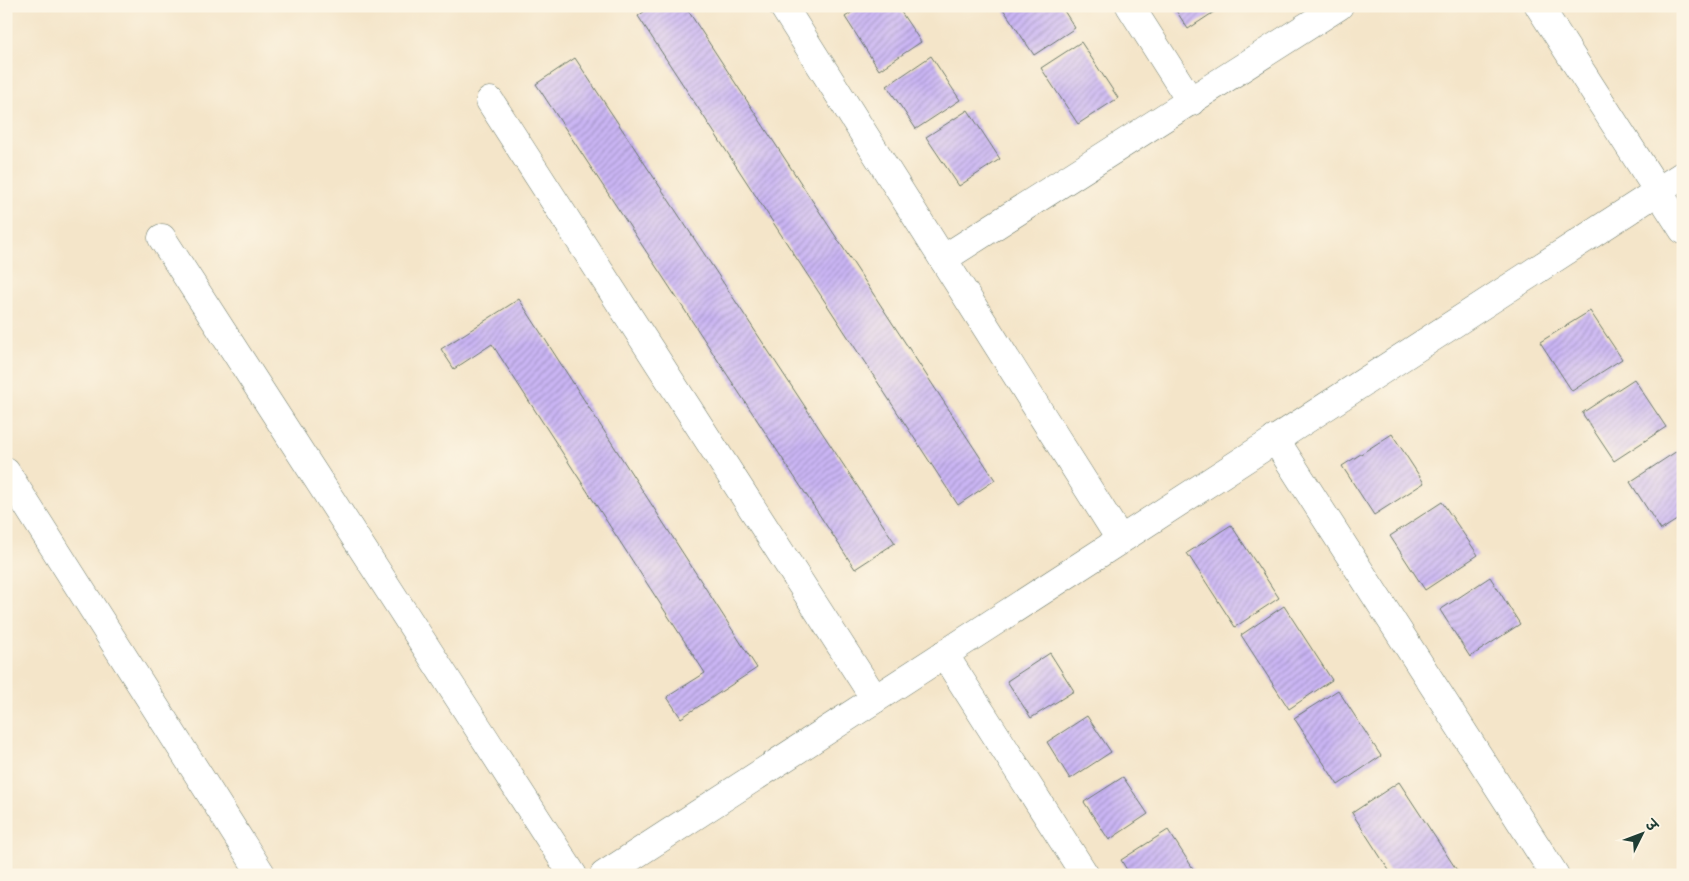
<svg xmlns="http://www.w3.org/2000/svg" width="1689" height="881" viewBox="0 0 1689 881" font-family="'Comic Neue','Playpen Sans Deva',sans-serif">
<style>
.building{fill:url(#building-hatch)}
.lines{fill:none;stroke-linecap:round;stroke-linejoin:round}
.minor-casing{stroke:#6a7868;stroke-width:29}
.minor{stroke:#fff;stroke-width:28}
</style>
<defs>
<pattern id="building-hatch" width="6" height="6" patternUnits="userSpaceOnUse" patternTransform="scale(1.25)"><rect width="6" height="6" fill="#cab5f4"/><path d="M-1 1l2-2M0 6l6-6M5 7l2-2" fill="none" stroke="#a394c6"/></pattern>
</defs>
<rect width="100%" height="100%" fill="#fcf5e5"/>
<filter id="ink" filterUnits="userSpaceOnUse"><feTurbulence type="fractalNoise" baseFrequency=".02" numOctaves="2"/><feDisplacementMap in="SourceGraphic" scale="10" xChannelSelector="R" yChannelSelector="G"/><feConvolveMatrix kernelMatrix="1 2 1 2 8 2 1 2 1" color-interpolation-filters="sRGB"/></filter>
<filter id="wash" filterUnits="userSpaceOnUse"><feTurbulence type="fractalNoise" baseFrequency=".0096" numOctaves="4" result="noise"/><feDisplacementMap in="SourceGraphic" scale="20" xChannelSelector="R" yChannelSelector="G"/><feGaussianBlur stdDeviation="1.12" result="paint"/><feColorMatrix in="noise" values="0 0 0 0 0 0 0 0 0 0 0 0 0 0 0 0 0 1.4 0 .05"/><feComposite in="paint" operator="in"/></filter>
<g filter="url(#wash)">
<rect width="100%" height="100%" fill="#f4e5c9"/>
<g id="blocks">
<!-- building -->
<g class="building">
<polygon points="652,6 685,6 995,480 958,505 638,16"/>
<polygon points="861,6 897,6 921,42 879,70 845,17"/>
<polygon points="1001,6 1061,6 1075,28 1034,55"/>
<polygon points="1173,6 1223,6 1188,29"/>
<polygon points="1081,42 1118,98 1078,124 1041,68"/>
<polygon points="931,56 960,100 916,129 887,86"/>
<polygon points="575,58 895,543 855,569 536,84"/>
<polygon points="968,110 1000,159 959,186 926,137"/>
<polygon points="519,299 757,668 681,718 667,697 705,673 492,344 454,369 441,349"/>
<polygon points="1590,311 1622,359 1572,391 1540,342"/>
<polygon points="1634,379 1666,427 1614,461 1582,413"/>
<polygon points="1392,434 1424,483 1374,515 1342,466"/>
<polygon points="1680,449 1683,454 1683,516 1661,530 1630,482"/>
<polygon points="1442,502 1478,555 1425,590 1390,536"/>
<polygon points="1231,525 1279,598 1235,627 1187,553"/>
<polygon points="1490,577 1520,624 1470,657 1440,610"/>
<polygon points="1284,606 1332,680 1289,709 1241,635"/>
<polygon points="1050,653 1074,691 1031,718 1007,681"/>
<polygon points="1338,690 1381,756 1338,785 1294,718"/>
<polygon points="1087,716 1111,752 1070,779 1047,742"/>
<polygon points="1123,777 1148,814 1109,840 1084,802"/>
<polygon points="1399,782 1460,875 1392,875 1352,813"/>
<polygon points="1168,830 1194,870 1188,875 1130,875 1121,860"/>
</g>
</g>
</g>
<g filter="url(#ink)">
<use href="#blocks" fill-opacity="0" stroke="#6a7868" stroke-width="1"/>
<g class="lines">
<!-- minor casing -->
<g class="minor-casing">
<g id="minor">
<polyline points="783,6 1120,539"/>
<polyline points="1130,6 1191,102"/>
<polyline points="1539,6 1683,230"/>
<polyline points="490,101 875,699"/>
<polyline points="162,238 573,875"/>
<polyline points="943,259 1339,6"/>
<polyline points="1275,439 1555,875"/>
<polyline points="6,472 262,875"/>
<polyline points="944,654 1085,875"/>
<polyline points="604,875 1683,175"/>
</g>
</g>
<!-- minor -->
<use href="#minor" class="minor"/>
</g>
</g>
<!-- margin -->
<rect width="1689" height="881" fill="none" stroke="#fcf5e5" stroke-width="25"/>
<!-- north arrow -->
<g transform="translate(1642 834) rotate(48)" stroke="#fcf5e5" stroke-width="4" paint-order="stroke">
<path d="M0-4L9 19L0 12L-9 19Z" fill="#1f3d34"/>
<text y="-8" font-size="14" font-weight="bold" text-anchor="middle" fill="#1f3d34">उ</text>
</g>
</svg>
